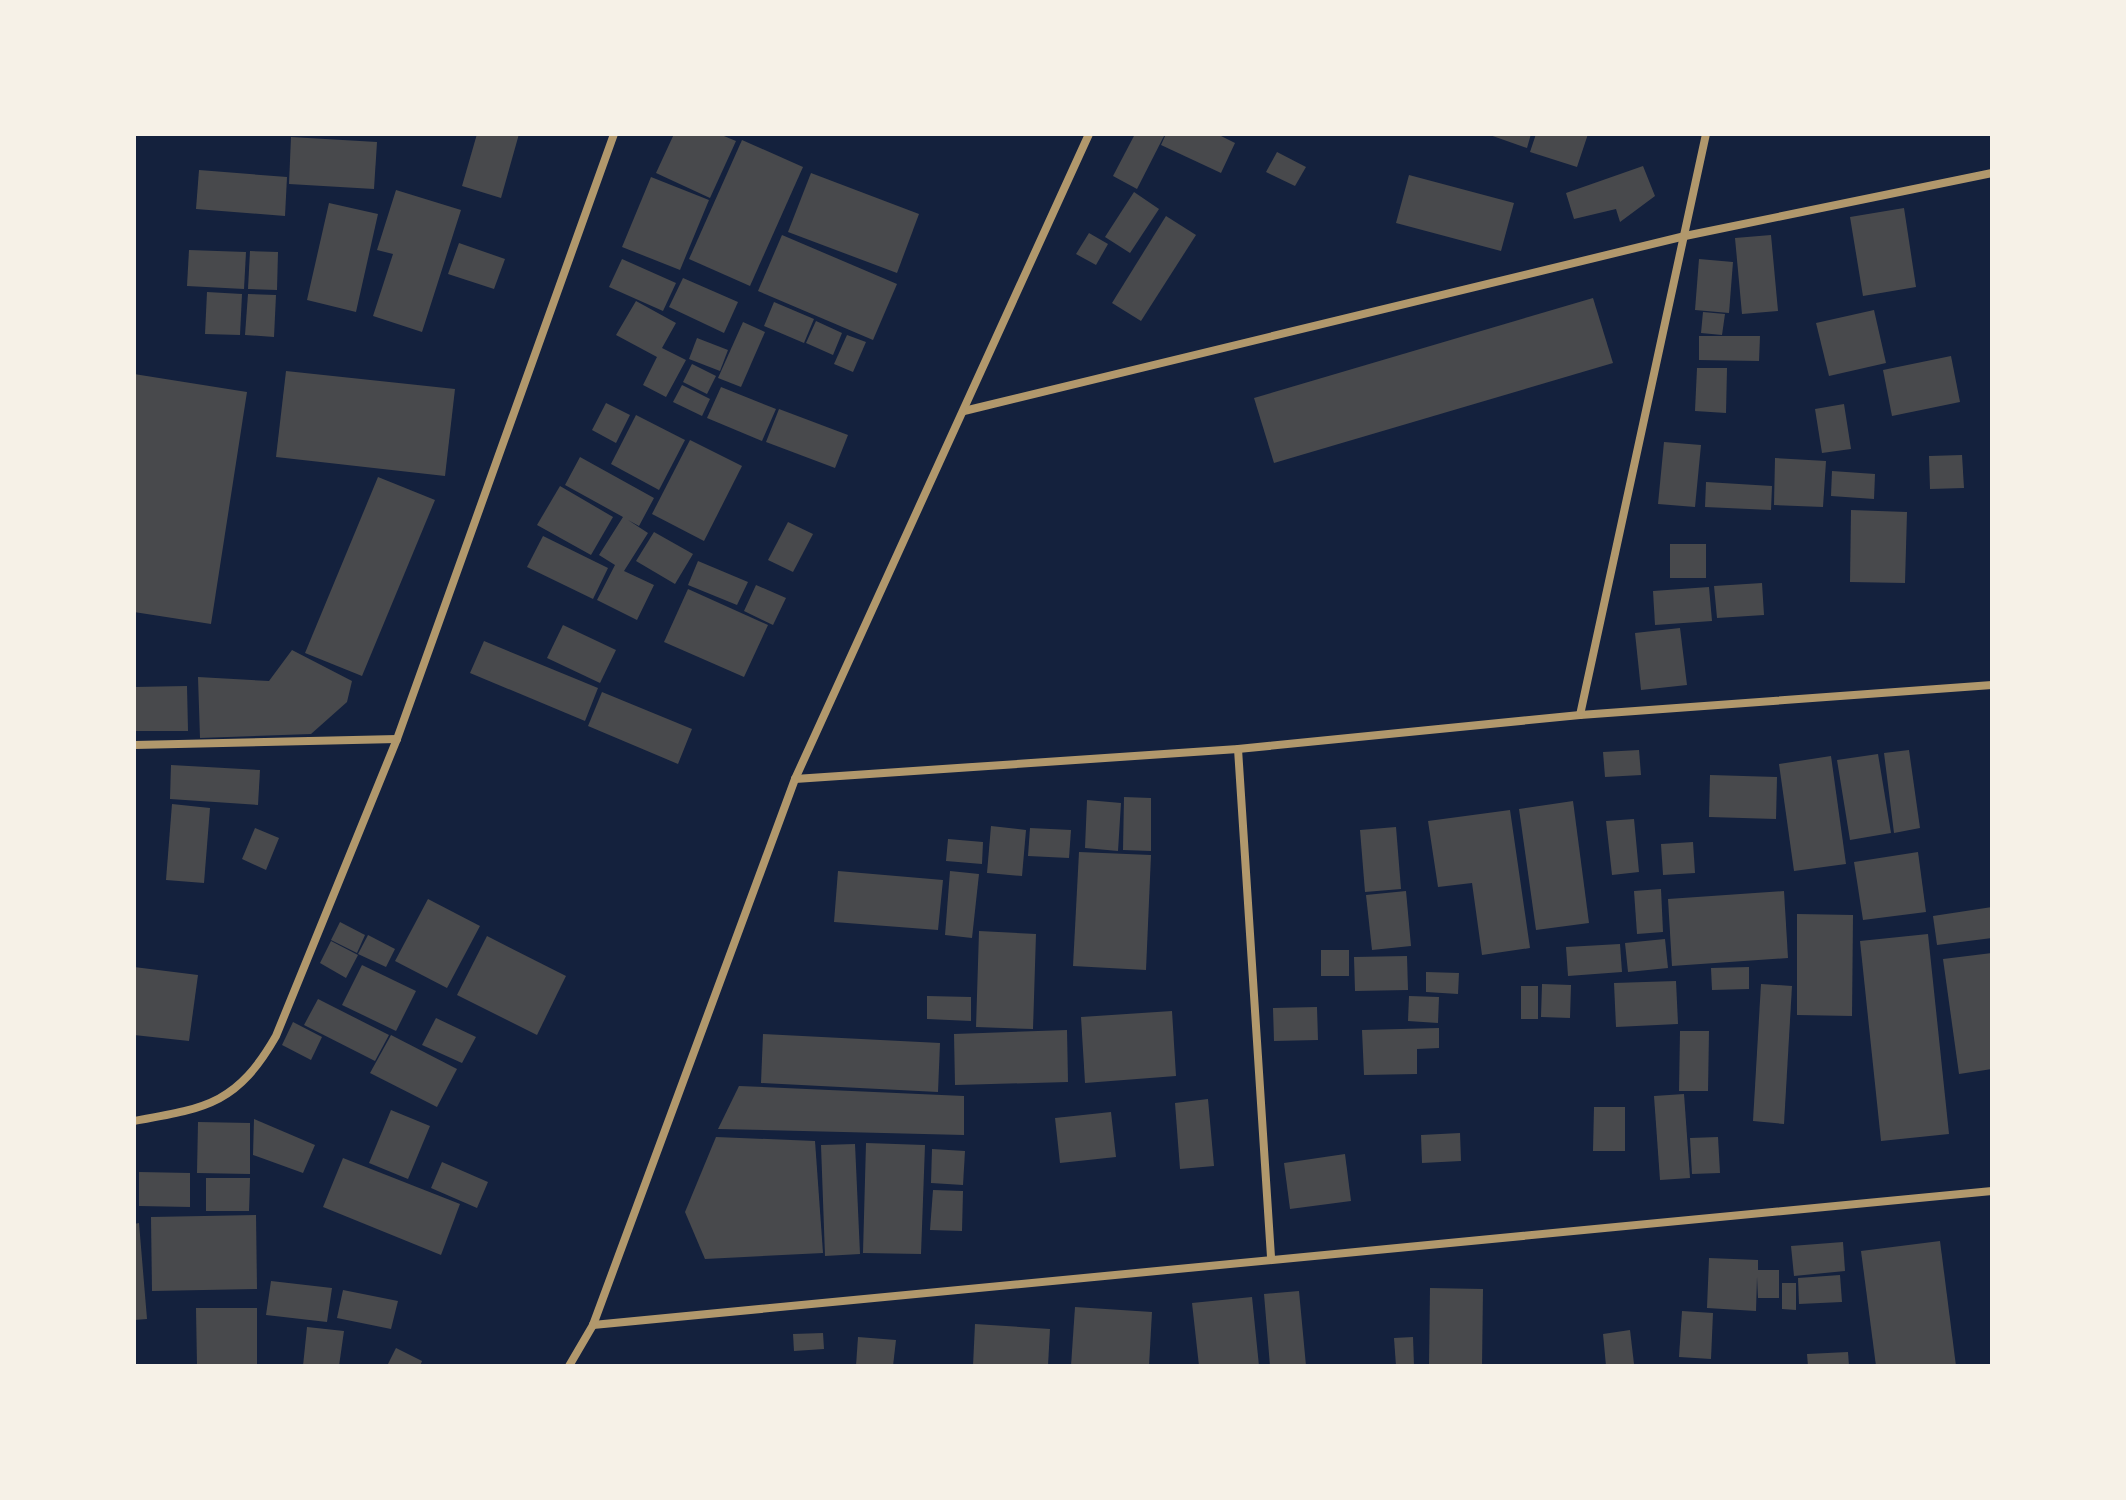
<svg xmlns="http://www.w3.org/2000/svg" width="2126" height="1500" viewBox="0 0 2126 1500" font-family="Barlow,sans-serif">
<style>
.building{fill:#48494c}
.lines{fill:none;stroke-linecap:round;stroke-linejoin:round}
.minor{stroke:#b1986c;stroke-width:8}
</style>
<rect width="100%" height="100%" fill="#14213d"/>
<!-- building -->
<g class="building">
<polygon points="477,134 519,134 501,198 462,186"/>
<polygon points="674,134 719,134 736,141 710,198 656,173"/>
<polygon points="1135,134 1165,134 1137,189 1113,176"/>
<polygon points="1166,134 1217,134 1235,143 1221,173 1161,145"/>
<polygon points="1487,134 1531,134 1527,148"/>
<polygon points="1536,134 1588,134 1577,167 1530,152"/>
<polygon points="291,137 377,142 374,189 289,184"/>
<polygon points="742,140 803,167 750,286 689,259"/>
<polygon points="1277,152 1306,167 1295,186 1266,172"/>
<polygon points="1643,166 1655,196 1620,222 1616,209 1574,219 1566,193"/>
<polygon points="199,170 287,177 285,216 196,209"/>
<polygon points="811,173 919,214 897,273 788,232"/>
<polygon points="1409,175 1514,203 1501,251 1396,223"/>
<polygon points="651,177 709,200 680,270 622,247"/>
<polygon points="396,190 461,210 422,332 373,316 393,254 377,250"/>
<polygon points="1134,192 1159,209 1130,253 1105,237"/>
<polygon points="329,203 378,214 356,312 307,300"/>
<polygon points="1904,208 1916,287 1863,296 1850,217"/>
<polygon points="1166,216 1196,235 1141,321 1112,303"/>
<polygon points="1089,233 1108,244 1096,265 1076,254"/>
<polygon points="782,235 897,284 873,340 758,291"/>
<polygon points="1771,235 1778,311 1742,314 1735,238"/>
<polygon points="459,243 505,259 494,289 448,274"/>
<polygon points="189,250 246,252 244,289 187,286"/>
<polygon points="250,251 278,252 277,290 248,289"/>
<polygon points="622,259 676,283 663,311 609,287"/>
<polygon points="1699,259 1733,262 1729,313 1695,310"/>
<polygon points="683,278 738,302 724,333 669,307"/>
<polygon points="207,292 242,294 240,335 205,334"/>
<polygon points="248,294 276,295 274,337 245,335"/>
<polygon points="1593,298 1613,363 1274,463 1254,398"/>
<polygon points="636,301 676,323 662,348 686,360 666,397 643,385 657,357 616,335"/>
<polygon points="774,302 814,319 804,343 764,326"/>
<polygon points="1874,310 1886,363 1829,376 1816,323"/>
<polygon points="1703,312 1725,314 1722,335 1701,333"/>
<polygon points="816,321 842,333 833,355 806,343"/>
<polygon points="743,322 765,332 741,387 718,378"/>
<polygon points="847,335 866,342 853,372 834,364"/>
<polygon points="1699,336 1760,336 1759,361 1699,360"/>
<polygon points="697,338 728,350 720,371 689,359"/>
<polygon points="1951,356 1960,402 1892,416 1883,370"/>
<polygon points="692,364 716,376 707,394 683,382"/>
<polygon points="1697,368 1727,368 1726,413 1695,411"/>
<polygon points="286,371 455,389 445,476 276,457"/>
<polygon points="134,374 247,392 211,624 134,612"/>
<polygon points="682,385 710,399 702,416 673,402"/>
<polygon points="721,387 776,409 762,441 707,418"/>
<polygon points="606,403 630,415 616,443 592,430"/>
<polygon points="1844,404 1851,449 1822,453 1815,409"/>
<polygon points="779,409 848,435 835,468 766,442"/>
<polygon points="636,415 685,440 659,490 611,464"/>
<polygon points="690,440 742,466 704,541 652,514"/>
<polygon points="1664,442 1701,445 1695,507 1658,504"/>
<polygon points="1962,455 1964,488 1930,489 1929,456"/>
<polygon points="580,457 654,498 639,526 628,520 648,533 624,571 654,585 637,620 597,600 615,565 599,555 623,517 565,485"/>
<polygon points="1775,458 1826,461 1823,507 1774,505"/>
<polygon points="1832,471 1875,474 1874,499 1831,496"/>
<polygon points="378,477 435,500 362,676 305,653"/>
<polygon points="1706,482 1772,486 1771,510 1705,507"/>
<polygon points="560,486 613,517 591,555 537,525"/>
<polygon points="1851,510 1907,512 1905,583 1850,582"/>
<polygon points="788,522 813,534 793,572 768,560"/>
<polygon points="654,532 693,554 675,584 636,561"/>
<polygon points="543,536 608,568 593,599 527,567"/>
<rect x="1670" y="544" width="36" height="34"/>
<polygon points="698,561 748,582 737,605 688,585"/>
<polygon points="1762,583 1764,615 1717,618 1714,586"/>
<polygon points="756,585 786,598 773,625 744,611"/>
<polygon points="1709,587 1712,621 1655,625 1653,591"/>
<polygon points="688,589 768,625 744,677 664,642"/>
<polygon points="563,625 616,650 600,683 547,658"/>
<polygon points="1680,628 1687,685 1641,690 1635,633"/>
<polygon points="484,641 598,688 585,721 470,673"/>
<polygon points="292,650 352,681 347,702 311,734 200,738 198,677 269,681"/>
<polygon points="187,686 188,731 134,731 134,687"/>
<polygon points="602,692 692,729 678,764 588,726"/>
<polygon points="1639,750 1641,775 1605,777 1603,752"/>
<polygon points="1909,750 1920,828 1894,833 1884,753"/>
<polygon points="1878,754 1891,833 1850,840 1837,760"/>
<polygon points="1831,756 1846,864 1794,871 1779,764"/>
<polygon points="171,765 260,770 258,805 170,799"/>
<polygon points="1710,775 1777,777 1776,819 1709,817"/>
<polygon points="1124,797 1151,798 1151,851 1123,850"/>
<polygon points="1087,800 1121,803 1118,851 1085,848"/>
<polygon points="1573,801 1589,923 1536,930 1519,809"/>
<polygon points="172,804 210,808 204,883 166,880"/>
<polygon points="1510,810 1530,948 1482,955 1472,883 1438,887 1428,821"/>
<polygon points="1634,819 1639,872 1612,875 1606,821"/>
<polygon points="991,826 1026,830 1022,876 987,873"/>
<polygon points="1396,827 1401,889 1365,892 1360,830"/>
<polygon points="255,828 279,838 266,870 242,859"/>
<polygon points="1030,828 1071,830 1069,858 1028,856"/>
<polygon points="948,839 983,842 982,864 946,861"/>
<polygon points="1693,842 1695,873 1663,875 1661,844"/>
<polygon points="1079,852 1151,855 1146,970 1073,966"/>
<polygon points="1918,852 1926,912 1863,920 1854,862"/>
<polygon points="838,871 943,880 938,930 834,922"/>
<polygon points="950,871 979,874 972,938 945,935"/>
<polygon points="1661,889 1663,932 1637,934 1634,891"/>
<polygon points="1406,891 1411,946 1372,950 1366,895"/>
<polygon points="1784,891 1788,958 1672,966 1668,899"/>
<polygon points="428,899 480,926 447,988 395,961"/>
<polygon points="1992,907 1992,938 1937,945 1933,916"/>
<polygon points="1797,914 1853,915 1852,1016 1797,1015"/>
<polygon points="340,922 365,935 357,953 331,940"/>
<polygon points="979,931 1036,934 1033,1029 976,1027"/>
<polygon points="1928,934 1949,1134 1881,1141 1860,941"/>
<polygon points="368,935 395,949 386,967 358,954"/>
<polygon points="487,936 566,976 537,1035 457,995"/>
<polygon points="1665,939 1668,968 1628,972 1625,943"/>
<polygon points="331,941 358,955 346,978 320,963"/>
<polygon points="1620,944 1622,972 1568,976 1566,947"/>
<rect x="1321" y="950" width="28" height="26"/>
<polygon points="1992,953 1992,1069 1959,1074 1943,959"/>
<polygon points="1407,956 1408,990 1355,991 1354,957"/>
<polygon points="362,965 416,991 396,1031 342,1005"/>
<polygon points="134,967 198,975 189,1041 134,1035"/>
<polygon points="1749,967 1749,989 1712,990 1711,968"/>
<polygon points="1426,972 1459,973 1458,994 1426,992"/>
<polygon points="1676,981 1678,1024 1616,1027 1614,983"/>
<polygon points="1542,984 1571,985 1570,1018 1541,1017"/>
<polygon points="1761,984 1792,986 1784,1124 1753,1121"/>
<rect x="1521" y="986" width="17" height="33"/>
<polygon points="927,996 971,997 971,1021 927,1019"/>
<polygon points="1409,996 1439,997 1438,1023 1408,1021"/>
<polygon points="318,999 389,1035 375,1061 304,1025"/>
<polygon points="1317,1007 1318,1040 1274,1041 1273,1008"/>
<polygon points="1172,1011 1176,1076 1085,1083 1081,1017"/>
<polygon points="436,1018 476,1037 462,1063 422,1045"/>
<polygon points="293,1022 322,1037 311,1060 282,1045"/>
<polygon points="1439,1028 1439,1048 1417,1049 1417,1074 1364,1075 1362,1030"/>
<polygon points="1067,1030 1068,1082 955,1085 954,1034"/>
<polygon points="1680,1031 1709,1031 1708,1091 1679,1091"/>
<polygon points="763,1034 940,1043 938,1092 761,1083"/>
<polygon points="391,1035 457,1069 437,1107 370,1073"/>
<polygon points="739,1086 964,1096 964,1135 718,1129"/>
<polygon points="1684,1094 1690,1178 1660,1180 1654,1096"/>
<polygon points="1208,1099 1214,1166 1180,1169 1175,1103"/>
<polygon points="1594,1107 1625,1107 1625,1151 1593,1151"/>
<polygon points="391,1110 430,1126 408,1179 369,1163"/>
<polygon points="1111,1112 1116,1157 1060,1163 1055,1118"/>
<polygon points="254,1119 315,1145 303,1173 253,1155"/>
<polygon points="198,1122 250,1123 250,1174 197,1173"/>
<polygon points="1460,1133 1461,1161 1422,1163 1421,1135"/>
<polygon points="716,1137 815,1141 823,1253 705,1259 685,1212"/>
<polygon points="1718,1137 1720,1173 1692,1174 1690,1138"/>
<polygon points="866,1143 925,1145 921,1254 863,1253"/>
<polygon points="855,1144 860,1254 825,1256 821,1145"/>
<polygon points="932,1149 965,1151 963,1185 931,1183"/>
<polygon points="1345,1154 1351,1201 1290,1209 1284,1163"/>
<polygon points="343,1158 460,1204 441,1255 323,1207"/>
<polygon points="442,1162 488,1182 477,1208 431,1188"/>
<polygon points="139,1172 190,1173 190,1207 139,1206"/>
<polygon points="206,1178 250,1178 249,1211 206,1211"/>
<polygon points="933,1190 963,1191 962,1231 930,1230"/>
<polygon points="256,1215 257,1289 152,1291 151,1217"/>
<polygon points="139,1223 147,1319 134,1320 134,1224"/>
<polygon points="1940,1241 1956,1366 1876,1366 1861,1251"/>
<polygon points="1843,1242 1845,1271 1794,1276 1791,1246"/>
<polygon points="1709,1258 1758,1260 1758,1270 1779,1270 1779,1298 1758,1298 1757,1277 1756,1311 1707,1308"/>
<polygon points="1840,1275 1842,1302 1799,1304 1798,1278"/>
<polygon points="271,1281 332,1288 327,1322 266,1315"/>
<polygon points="1782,1283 1796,1283 1796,1310 1782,1309"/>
<polygon points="1430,1288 1483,1289 1482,1366 1429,1366"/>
<polygon points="343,1290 398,1301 391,1329 337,1318"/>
<polygon points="1299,1291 1306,1366 1270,1366 1264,1294"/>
<polygon points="1252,1297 1259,1366 1199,1366 1192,1303"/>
<polygon points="1075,1307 1152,1312 1149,1366 1071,1366"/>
<polygon points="196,1308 257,1308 257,1366 197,1366"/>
<polygon points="1682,1311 1713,1313 1711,1359 1679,1357"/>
<polygon points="975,1324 1050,1329 1048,1366 973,1366"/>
<polygon points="307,1327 344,1331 339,1366 303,1366"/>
<polygon points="1630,1330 1634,1364 1606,1366 1603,1334"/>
<polygon points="823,1333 824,1349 794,1351 793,1334"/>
<polygon points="858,1337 896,1340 893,1366 856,1366"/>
<polygon points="1413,1337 1414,1366 1396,1366 1394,1338"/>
<polygon points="396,1348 422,1361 420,1366 387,1366"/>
<polygon points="1848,1352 1849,1366 1808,1366 1807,1354"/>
</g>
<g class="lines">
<!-- minor -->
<g class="minor">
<polyline points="964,411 1685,236 1992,173"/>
<polyline points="1580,715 1706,134"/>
<polyline points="134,745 397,739"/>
<polyline points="1238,749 1271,1257"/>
<polyline points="795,779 1238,749 1580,715 1992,685"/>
<path d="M134 1121C207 1108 237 1104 276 1036L397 739 614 134"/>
<polyline points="593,1325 1992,1191"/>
<polyline points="569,1366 593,1325 795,779 1089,134"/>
</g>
</g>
<!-- border -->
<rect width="2126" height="1500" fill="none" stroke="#f6f1e7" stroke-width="272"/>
</svg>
